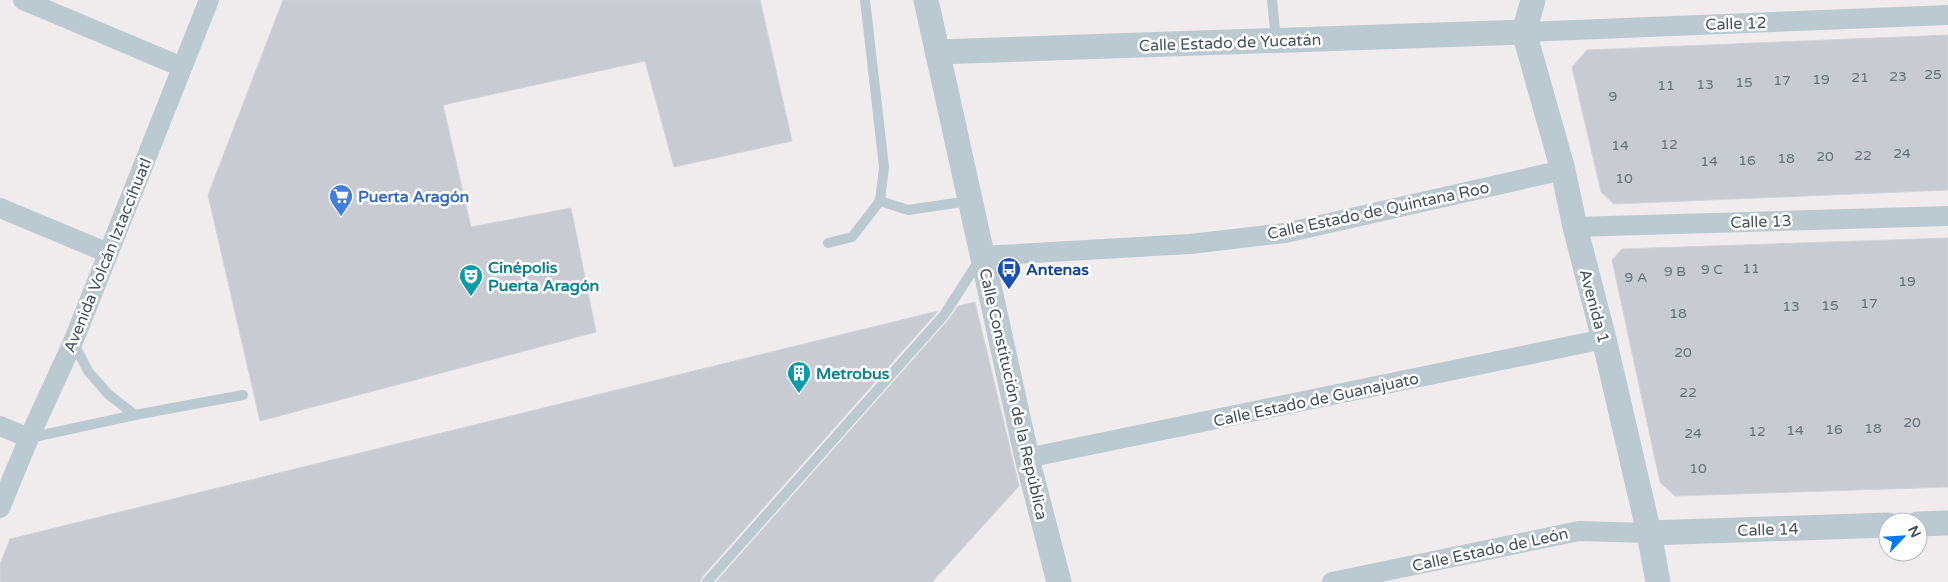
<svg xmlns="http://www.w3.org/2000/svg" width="1948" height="582" viewBox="0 0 1948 582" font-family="'Varela Round',sans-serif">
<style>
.building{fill:#c8ccd2;stroke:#d0d3d9}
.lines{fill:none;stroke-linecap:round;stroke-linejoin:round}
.service{stroke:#bbc9d1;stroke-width:10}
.minor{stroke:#bbc9d1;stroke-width:20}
.tertiary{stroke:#bbc9d1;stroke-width:25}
.labels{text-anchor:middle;stroke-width:5;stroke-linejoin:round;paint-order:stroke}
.number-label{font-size:14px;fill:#64707a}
.street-label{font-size:16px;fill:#43525c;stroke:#fff}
.shop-label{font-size:16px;font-weight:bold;fill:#366cbe;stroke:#fff;text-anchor:start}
.culture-label{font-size:16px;font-weight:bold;fill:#0d838f;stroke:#fff;text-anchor:start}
.transit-label{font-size:16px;font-weight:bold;fill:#164399;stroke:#fff;text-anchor:start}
</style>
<rect width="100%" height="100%" fill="#f0eced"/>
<!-- building -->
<g class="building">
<polygon points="283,0 760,0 792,141 674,167 645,61 443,105 471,227 571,208 596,332 260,421 208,195"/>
<polygon points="1948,35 1948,190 1614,204 1601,192 1572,67 1587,50"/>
<polygon points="1948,238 1948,487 1675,496 1660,482 1612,260 1622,249"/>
<polygon points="975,302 1019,486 932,582 716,582 949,319 958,306"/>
<polygon points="938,311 702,577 700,582 0,582 0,564 10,539"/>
</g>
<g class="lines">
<!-- service -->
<g class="service">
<polyline points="1272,0 1276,40"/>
<polyline points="880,201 908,210 969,201"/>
<polyline points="828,243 852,237 880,201 884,167 865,0"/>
<polyline points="73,342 88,371 108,394 135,415"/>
<polyline points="29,438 135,415 243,395"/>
<polyline points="707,582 944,315 980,259"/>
</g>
<!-- minor -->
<g class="minor">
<polyline points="23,0 182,67"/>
<polyline points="1524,32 1948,15"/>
<polyline points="0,208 108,253"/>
<polyline points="1575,227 1948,216"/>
<polyline points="982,256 1190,244 1285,233 1563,170"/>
<polyline points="0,426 29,438"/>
<polyline points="1027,458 1604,339"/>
<polyline points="0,508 29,438 73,342 209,0"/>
<polyline points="1332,582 1579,531 1649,533"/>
</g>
<!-- tertiary -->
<g class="tertiary">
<polyline points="926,0 1027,458 1059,582"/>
<polyline points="1524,32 1563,170 1575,227 1604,339 1649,533 1658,582"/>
<polyline points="1524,32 1533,0"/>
<polyline points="937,52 1524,32"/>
<polyline points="1918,524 1948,523"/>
<polyline points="1649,533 1888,525"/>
</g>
</g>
<!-- icons -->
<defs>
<g id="supermarket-pin" transform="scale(1.25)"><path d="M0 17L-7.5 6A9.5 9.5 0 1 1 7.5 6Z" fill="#3f7fe0" stroke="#fff"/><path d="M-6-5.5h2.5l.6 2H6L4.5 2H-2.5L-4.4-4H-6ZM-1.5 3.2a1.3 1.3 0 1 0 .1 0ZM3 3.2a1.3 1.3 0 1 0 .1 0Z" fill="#fff"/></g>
<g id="bus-pin" transform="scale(1.25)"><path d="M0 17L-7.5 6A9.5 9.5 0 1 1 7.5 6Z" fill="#1a4fb4" stroke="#fff"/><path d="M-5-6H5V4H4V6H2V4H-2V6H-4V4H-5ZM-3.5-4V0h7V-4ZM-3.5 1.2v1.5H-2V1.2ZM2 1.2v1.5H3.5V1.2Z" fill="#fff"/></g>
<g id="theatre-pin" transform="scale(1.25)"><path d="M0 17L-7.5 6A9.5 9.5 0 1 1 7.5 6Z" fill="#0f9aa8" stroke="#fff"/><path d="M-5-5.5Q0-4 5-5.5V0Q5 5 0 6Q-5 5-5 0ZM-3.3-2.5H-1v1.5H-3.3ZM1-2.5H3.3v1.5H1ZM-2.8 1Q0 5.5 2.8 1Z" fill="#fff"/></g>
<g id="building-pin" transform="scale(1.25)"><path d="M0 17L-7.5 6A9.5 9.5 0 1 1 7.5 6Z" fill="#0f9aa8" stroke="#fff"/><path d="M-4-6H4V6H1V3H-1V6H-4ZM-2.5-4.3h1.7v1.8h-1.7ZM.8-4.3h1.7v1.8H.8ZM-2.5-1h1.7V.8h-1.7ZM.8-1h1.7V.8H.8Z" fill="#fff"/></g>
</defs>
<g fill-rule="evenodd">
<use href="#supermarket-pin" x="341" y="196"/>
<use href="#bus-pin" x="1009" y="269"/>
<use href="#theatre-pin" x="471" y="276"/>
<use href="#building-pin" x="799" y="373"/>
</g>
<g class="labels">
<!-- number labels -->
<g class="number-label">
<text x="1933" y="79">25</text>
<text x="1898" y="81">23</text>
<text x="1860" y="82">21</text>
<text x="1821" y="84">19</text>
<text x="1782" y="85">17</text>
<text x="1744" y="87">15</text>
<text x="1705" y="89">13</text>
<text x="1666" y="90">11</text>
<text x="1613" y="101">9</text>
<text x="1669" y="149">12</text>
<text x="1620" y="150">14</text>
<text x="1902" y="158">24</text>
<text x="1863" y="160">22</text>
<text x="1825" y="161">20</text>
<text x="1786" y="163">18</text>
<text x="1747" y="165">16</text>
<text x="1709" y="166">14</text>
<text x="1624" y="183">10</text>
<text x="1751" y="273">11</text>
<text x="1712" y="274">9 C</text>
<text x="1675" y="276">9 B</text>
<text x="1636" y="282">9 A</text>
<text x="1907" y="286">19</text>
<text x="1869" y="308">17</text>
<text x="1830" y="310">15</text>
<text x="1791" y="311">13</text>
<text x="1678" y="318">18</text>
<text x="1683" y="357">20</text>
<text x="1688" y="397">22</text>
<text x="1912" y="427">20</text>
<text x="1873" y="433">18</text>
<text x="1834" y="434">16</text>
<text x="1795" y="435">14</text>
<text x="1757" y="436">12</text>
<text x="1693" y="438">24</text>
<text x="1698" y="473">10</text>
</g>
<!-- street labels -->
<g class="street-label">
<text transform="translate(1736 23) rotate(-2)" y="6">Calle 12</text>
<text transform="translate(1230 42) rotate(-2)" y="6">Calle Estado de Yucatán</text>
<text transform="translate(1378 210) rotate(-12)" y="6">Calle Estado de Quintana Roo</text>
<text transform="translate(1761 221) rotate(-2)" y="6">Calle 13</text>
<text transform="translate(107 255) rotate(-68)" y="6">Avenida Volcán Iztaccíhuatl</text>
<text transform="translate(1595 306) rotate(75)" y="6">Avenida 1</text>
<text transform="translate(1014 394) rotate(77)" y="6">Calle Constitución de la República</text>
<text transform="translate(1316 399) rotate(-12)" y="6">Calle Estado de Guanajuato</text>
<text transform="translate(1768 529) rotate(-2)" y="6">Calle 14</text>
<text transform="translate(1490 549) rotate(-12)" y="6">Calle Estado de León</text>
</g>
<!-- shop labels -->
<g class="shop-label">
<text x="358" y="202">Puerta Aragón</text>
</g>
<!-- culture labels -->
<g class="culture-label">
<text x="488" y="273">Cinépolis<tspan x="488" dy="18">Puerta Aragón</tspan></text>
<text x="816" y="379">Metrobus</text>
</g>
<!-- transit labels -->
<g class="transit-label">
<text x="1026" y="275">Antenas</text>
</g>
</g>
<!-- north arrow -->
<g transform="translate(1903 537) rotate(65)"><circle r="24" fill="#ffffff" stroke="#b4babe"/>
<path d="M0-4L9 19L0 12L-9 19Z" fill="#047af2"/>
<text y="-8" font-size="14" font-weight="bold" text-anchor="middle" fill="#43525c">N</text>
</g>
</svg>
